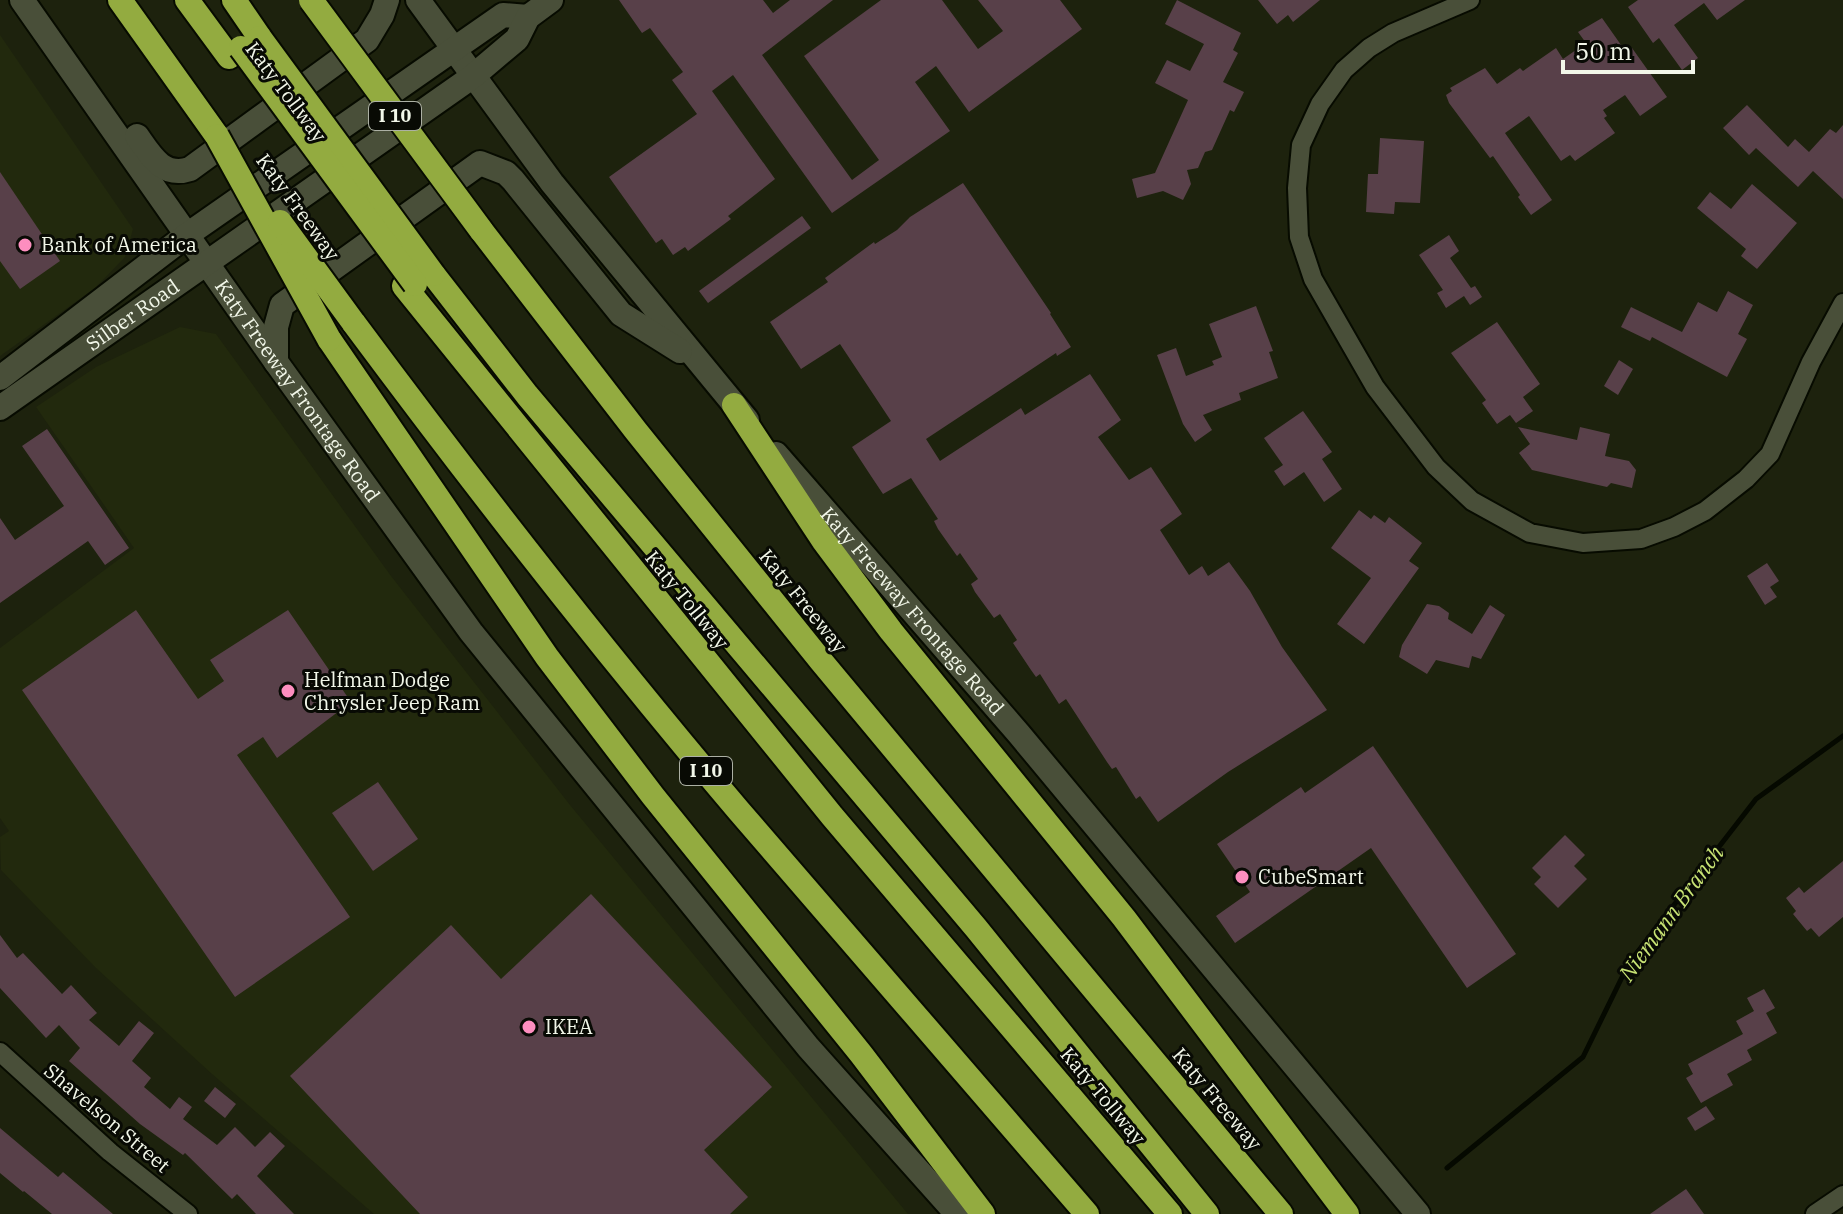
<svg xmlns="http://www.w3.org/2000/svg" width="1843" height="1214" viewBox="0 0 1843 1214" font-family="'IBM Plex Serif',serif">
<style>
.built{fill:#22290d}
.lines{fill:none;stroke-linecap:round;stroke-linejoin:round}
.stream{stroke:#050900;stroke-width:5}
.building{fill:#584049}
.street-casing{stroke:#070b00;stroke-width:22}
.secondary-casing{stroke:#070b00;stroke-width:28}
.highway-casing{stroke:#070b00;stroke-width:28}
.street{stroke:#494f39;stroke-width:18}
.secondary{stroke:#494f39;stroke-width:24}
.highway{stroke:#93ab40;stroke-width:24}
.highway-bridge-casing{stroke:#070b00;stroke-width:28;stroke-linecap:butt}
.highway-bridge{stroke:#93ab40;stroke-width:24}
.poi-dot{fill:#fd8ebf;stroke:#080a04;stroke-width:3}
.labels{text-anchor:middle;stroke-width:6;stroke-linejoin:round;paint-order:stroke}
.shield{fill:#080a04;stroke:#acb0a4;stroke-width:2}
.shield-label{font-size:18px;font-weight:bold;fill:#f2f7e9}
.street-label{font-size:20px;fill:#f2f7e9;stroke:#080a04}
.poi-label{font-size:20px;fill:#f2f7e9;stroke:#080a04;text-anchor:start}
.water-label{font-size:22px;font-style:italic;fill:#c8e374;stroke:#080a04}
</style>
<rect width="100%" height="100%" fill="#1d220d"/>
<!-- built -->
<g class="built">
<polygon points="0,35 133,229 125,257 95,288 0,356"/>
<polygon points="180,327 216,334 391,576 570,805 908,1214 374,1214 212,1074 96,968 1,870 0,837 9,831 0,818 0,648 134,548 36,407 96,367"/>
</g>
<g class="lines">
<!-- stream -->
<polyline class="stream" points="1447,1168 1583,1057 1629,963 1756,799 1843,736"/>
</g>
<!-- building -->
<g class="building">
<polygon points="619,0 763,0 773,13 790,0 833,0 762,55 852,180 879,160 804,56 881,0 942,0 978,49 1003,31 978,0 1060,0 1082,29 969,112 936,66 915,82 950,131 832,213 733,75 712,91 775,179 728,216 731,219 688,251 685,247 673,255 662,239 656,243 609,177 697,114 672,80 683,72 650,28 642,33"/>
<polygon points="1177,0 1241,33 1233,50 1238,53 1223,82 1244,92 1234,112 1230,110 1212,150 1205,152 1198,168 1187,170 1191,184 1183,200 1163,191 1137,198 1132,179 1155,173 1188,100 1155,83 1167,60 1190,71 1204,44 1165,24"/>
<polygon points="1258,0 1320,0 1293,22 1288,15 1277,24"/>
<polygon points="1638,0 1745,0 1717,20 1704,3 1674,25 1698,58 1682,70 1659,38 1653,43 1628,7"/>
<polygon points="1602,18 1626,52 1632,48 1667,97 1640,116 1625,95 1603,110 1607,116 1604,118 1615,133 1575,161 1570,155 1561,161 1529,116 1505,133 1552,200 1531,215 1518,197 1520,195 1493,156 1490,158 1449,103 1446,95 1452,91 1450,88 1485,68 1497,84 1520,68 1523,71 1556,48 1563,59 1586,43 1578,32"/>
<polygon points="1747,105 1788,147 1795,139 1809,152 1830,129 1836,133 1843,125 1843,199 1813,171 1798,187 1756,148 1749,155 1723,128"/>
<polygon points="1380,138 1424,141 1420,203 1395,202 1394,214 1366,212 1368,174 1378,174"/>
<polygon points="0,172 60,261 20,289 0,261"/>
<polygon points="963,183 1051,313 1050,314 1071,347 1057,356 1056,353 926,439 940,461 1021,408 1025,415 1090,374 1121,420 1098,437 1129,480 1151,467 1182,514 1160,530 1189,575 1202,566 1208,576 1229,562 1250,591 1282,647 1327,710 1228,772 1158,822 1140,796 1136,799 1116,767 1112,769 1107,762 1066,699 1059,704 1040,674 1036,677 1031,670 1013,643 1017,640 1000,614 994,618 975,592 971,584 978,579 960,553 957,556 938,529 934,521 938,519 911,478 883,494 869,473 852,447 891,421 840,344 801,369 770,322 828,282 825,278 874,242 875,244 897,230 910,217"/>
<polygon points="1752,184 1797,223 1757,269 1741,256 1746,249 1697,208 1710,192 1731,209"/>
<polygon points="802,216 811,228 708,303 699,291"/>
<polygon points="1449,235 1459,251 1450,258 1471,288 1475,286 1482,297 1470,305 1464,296 1446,308 1437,293 1443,290 1419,255"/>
<polygon points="1728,291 1753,305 1738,334 1747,339 1727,377 1652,337 1650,341 1621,327 1631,307 1682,332 1698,302 1717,312"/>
<polygon points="1256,306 1273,351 1269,352 1278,378 1239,393 1241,400 1203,415 1212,430 1195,442 1183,424 1157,355 1176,348 1186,376 1214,365 1212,361 1222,357 1209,324"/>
<polygon points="1497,322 1540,384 1523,397 1533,411 1516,423 1510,415 1497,424 1482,403 1486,400 1451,353"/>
<polygon points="1619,360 1633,369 1618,395 1604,386"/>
<polygon points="1303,411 1332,452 1322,459 1342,489 1324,502 1304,472 1284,486 1274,471 1283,465 1264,438"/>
<polygon points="1518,427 1577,440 1580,427 1610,434 1605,456 1629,461 1636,470 1632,488 1611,483 1607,487 1532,470 1519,453 1530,444"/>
<polygon points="47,429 129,548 105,565 88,541 0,603 0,518 15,540 64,506 22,446"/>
<polygon points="1359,510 1371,519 1374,515 1385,523 1389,517 1422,543 1409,561 1419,568 1364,644 1337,624 1371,578 1331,548"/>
<polygon points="1767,563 1779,581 1770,587 1777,597 1765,605 1747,576"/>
<polygon points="1427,604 1439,606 1449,613 1448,619 1472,634 1490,605 1505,615 1481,659 1472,656 1469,668 1436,660 1427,674 1399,657 1402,645"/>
<polygon points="136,610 198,699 224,681 210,660 288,610 351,702 277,758 263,737 237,755 350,917 235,997 22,690"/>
<polygon points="1373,746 1516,954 1467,988 1371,848 1235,943 1216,916 1250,892 1217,844 1301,787 1305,793"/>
<polygon points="378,782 418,839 373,871 332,813"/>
<polygon points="1565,835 1585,855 1574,866 1587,879 1558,908 1534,884 1541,877 1532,868"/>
<polygon points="1843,861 1843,917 1819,937 1811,928 1807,931 1793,914 1796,911 1786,898 1799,887 1804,893"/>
<polygon points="591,894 772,1087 704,1150 748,1197 730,1214 420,1214 290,1076 451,925 501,979"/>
<polygon points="0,935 17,958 23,953 62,994 71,985 97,1013 89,1020 119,1046 139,1021 154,1033 132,1061 151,1078 144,1087 170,1109 179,1097 192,1107 183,1119 217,1145 235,1127 255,1147 270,1132 285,1146 257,1176 294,1214 256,1214 237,1194 232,1199 185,1153 183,1155 140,1124 69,1061 80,1048 59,1025 46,1038 0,988"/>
<polygon points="1764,989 1775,1008 1766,1013 1777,1033 1747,1050 1752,1060 1727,1074 1733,1085 1701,1103 1686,1078 1693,1074 1688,1064 1743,1034 1736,1021 1754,1011 1747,998"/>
<polygon points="215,1087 236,1104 225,1118 204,1101"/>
<polygon points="1706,1106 1715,1119 1695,1131 1687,1118"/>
<polygon points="0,1128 58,1177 63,1172 113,1214 52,1214 24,1191 23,1192 0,1173"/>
<polygon points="1686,1189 1704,1214 1650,1214"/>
</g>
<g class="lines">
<!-- street casing -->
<g class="street-casing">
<g id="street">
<polyline points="1470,0 1393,33 1369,48 1344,70 1320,104 1301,145 1297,188 1299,237 1313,279 1375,387 1436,467 1472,501 1530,533 1583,543 1641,539 1674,527 1705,511 1746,479 1770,454 1811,362 1843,303"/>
<polyline points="0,1052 110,1152 188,1214"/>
<polyline points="1815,1214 1843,1195"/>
</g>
</g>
<!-- secondary casing -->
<g class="secondary-casing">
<g id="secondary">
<path id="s1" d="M22 0 276 362 471 632 808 1047 957 1214"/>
<polyline points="418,0 552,183 747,420"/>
<path d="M137 136C151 156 163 178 190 169L367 40 382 15 387 0"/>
<polyline points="276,362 276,327 282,305 480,163 506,173 513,180 621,314 680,351"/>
<polyline points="0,378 187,235 503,15 528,17"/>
<path id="s2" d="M0 408 472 77 517 39 528 17 551 0"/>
<path id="s3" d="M776 454 1019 734 1418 1214"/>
</g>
</g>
<!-- highway casing -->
<g class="highway-casing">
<g id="highway">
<polyline points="120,0 217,136"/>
<polyline points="187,0 229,57"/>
<polyline points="234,0 260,38"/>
<polyline points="481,230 636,431 821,661 1281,1214"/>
<polyline points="433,274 527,395 976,928 1207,1214"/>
<polyline points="404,286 832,816 1170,1214"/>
<path d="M353 322C477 489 605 653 739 811 854 946 972 1079 1087 1214"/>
<polyline points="329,339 547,657 653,796 861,1054 983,1214"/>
<polyline points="734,405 823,540 891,631 1124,918 1347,1214"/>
</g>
</g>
<!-- street -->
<use href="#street" class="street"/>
<!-- secondary -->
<use href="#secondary" class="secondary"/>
<!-- highway -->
<use href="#highway" class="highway"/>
<!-- highway-bridge casing -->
<g class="highway-bridge-casing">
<g id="highway-bridge">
<polyline points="311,0 481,230"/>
<polyline points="260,38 433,274"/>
<polyline points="241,48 415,284"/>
<polyline points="217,136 329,339"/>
<polyline points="280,222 353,322"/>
</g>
</g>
<!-- highway-bridge -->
<use href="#highway-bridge" class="highway-bridge"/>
</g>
<!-- markers -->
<g class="poi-dot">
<circle cx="25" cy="245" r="8"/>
<circle cx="288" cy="691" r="8"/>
<circle cx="1242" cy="877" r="8"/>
<circle cx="529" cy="1027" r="8"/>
</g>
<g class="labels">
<!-- shield labels -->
<g class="shield">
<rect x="369" y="102" width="52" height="28" rx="6"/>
<rect x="680" y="757" width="52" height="28" rx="6"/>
</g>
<g class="shield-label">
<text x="395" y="122">I 10</text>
<text x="706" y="777">I 10</text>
</g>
<!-- street labels -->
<g class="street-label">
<text transform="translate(286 92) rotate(53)" y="7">Katy Tollway</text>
<text transform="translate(298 207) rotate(54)" y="7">Katy Freeway</text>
<text dy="7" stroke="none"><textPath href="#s2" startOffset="162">Silber Road</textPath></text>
<text dy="7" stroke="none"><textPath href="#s1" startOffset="478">Katy Freeway Frontage Road</textPath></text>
<text transform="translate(687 600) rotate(51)" y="7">Katy Tollway</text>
<text transform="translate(803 601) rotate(51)" y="7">Katy Freeway</text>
<text dy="7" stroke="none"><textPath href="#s3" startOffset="208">Katy Freeway Frontage Road</textPath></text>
<text transform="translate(1103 1096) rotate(50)" y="7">Katy Tollway</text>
<text transform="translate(1217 1099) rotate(50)" y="7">Katy Freeway</text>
<text transform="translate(107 1118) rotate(40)" y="7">Shavelson Street</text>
</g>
<!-- poi labels -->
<g class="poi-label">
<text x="41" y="252">Bank of America</text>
<text x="304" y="687">Helfman Dodge<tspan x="304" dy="23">Chrysler Jeep Ram</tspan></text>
<text x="1258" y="884">CubeSmart</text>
<text x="545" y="1034">IKEA</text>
</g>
<!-- water labels -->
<g class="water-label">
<text transform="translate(1671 913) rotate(-54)" y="8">Niemann Branch</text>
</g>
</g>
<!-- scale -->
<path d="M1563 60v12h130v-12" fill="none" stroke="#f2f7e9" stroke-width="4"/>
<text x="1575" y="60" font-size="24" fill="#f2f7e9" stroke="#080a04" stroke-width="6" paint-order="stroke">50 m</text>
</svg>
